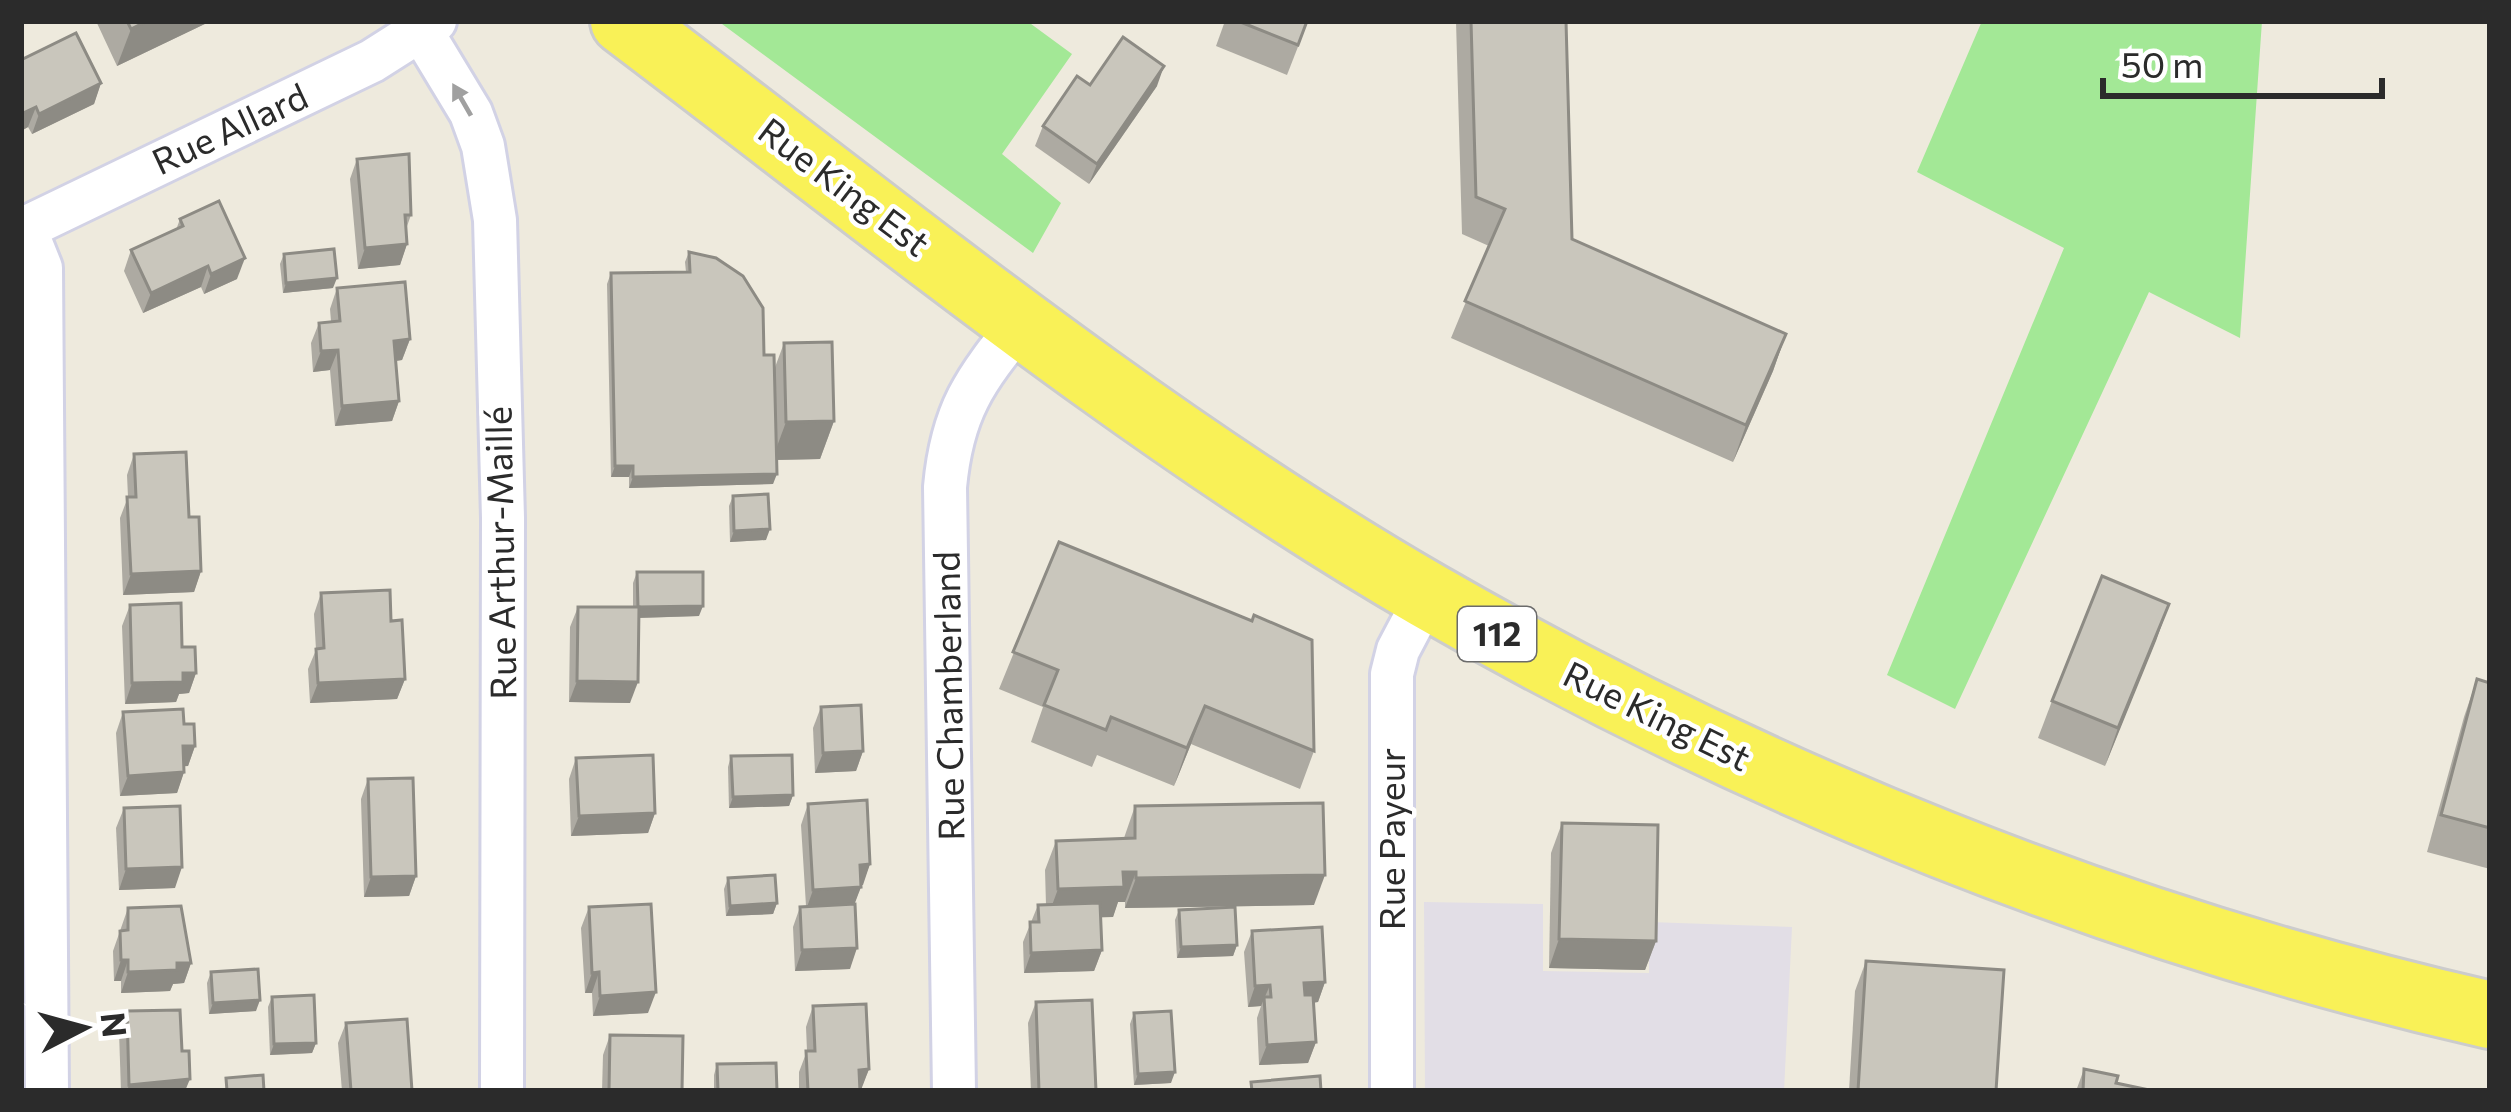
<svg xmlns="http://www.w3.org/2000/svg" width="2511" height="1112" viewBox="0 0 2511 1112" font-family="Commissioner,sans-serif">
<style>
.industrial{fill:#e2dee6}
.green{fill:#a3e896}
.lines{fill:none;stroke-linecap:round;stroke-linejoin:round}
.street-casing{stroke:#d2d2e5;stroke-width:48}
.primary-casing{stroke:#ccc;stroke-width:72}
.street{stroke:#fff;stroke-width:42}
.primary{stroke:#f9f157;stroke-width:66}
.wall{fill:#adaaa2}
.shaded-wall{fill:#8d8b84}
.building{fill:#c9c6bc;stroke:#8d8b84;stroke-width:3}
.oneway{fill:#a0a0a0}
.labels{text-anchor:middle;stroke-width:9;stroke-linejoin:round;paint-order:stroke}
.shield{fill:#fff;stroke:#6b6b6b;stroke-width:3}
.shield-label{font-size:33px;font-weight:bold;fill:#2b2b2b}
.street-label{font-size:36px;fill:#2b2b2b;stroke:#fff}
</style>
<rect width="100%" height="100%" fill="#eeeadd"/>
<!-- industrial -->
<polygon class="industrial" points="1424,902 1543,904 1543,971 1649,973 1649,922 1792,927 1784,1091 1425,1091"/>
<!-- green -->
<g class="green">
<polygon points="718,21 1027,21 1072,54 1002,154 1061,203 1033,253"/>
<polygon points="1982,21 2262,21 2240,338 2149,292 1955,709 1887,675 2064,248 1917,172"/>
</g>
<g class="lines">
<!-- street casing -->
<g class="street-casing">
<g id="street">
<polyline points="422,32 471,113 483,146 495,220 503,518 502,1091"/>
<polyline points="25,228 41,268 47,1091"/>
<polyline points="21,230 372,61 435,21"/>
<path d="M954 1091 945 487C952 411 974 381 1022 322"/>
<polyline points="1392,1091 1392,674 1398,650 1427,595"/>
</g>
</g>
<!-- primary casing -->
<g class="primary-casing">
<path id="primary" d="M624 21C886 219 1142 430 1427 595 1758 786 2117 930 2490 1015"/>
</g>
<!-- street -->
<use href="#street" class="street"/>
<!-- primary -->
<use href="#primary" class="primary"/>
</g>
<!-- wall -->
<g class="wall">
<polygon points="96,21 211,21 117,66"/>
<polygon points="1225,21 1308,21 1287,75 1216,46"/>
<polygon points="1456,21 1566,21 1572,239 1786,334 1773,371 1733,462 1451,338 1489,246 1462,234"/>
<polygon points="21,60 101,83 94,104 32,134 28,127 21,131"/>
<polygon points="1090,85 1157,86 1089,184 1035,146 1043,126"/>
<polygon points="357,159 411,215 406,229 407,244 400,265 358,269 350,179"/>
<polygon points="180,219 237,279 204,294 201,287 143,313 124,271 131,250 176,230"/>
<polygon points="689,252 774,370 784,343 834,421 820,459 777,460 773,484 629,488 629,477 611,477 607,284 611,273 686,272 685,262"/>
<polygon points="284,254 333,288 283,293 280,264"/>
<polygon points="337,288 410,339 402,360 396,361 399,401 392,421 335,426 330,370 313,372 311,343 319,323 331,321 330,309"/>
<polygon points="134,454 189,517 201,571 194,592 123,595 120,518 128,497 127,475"/>
<polygon points="733,496 766,540 730,542 729,506"/>
<polygon points="1059,542 1314,751 1300,789 1191,744 1174,786 1097,755 1092,767 1031,742 1043,707 999,689"/>
<polygon points="637,572 699,616 639,618 630,703 569,702 570,627 578,607 633,607 633,583"/>
<polygon points="321,593 391,621 405,679 397,699 310,703 308,669 316,650 314,614"/>
<polygon points="2169,604 2105,766 2038,738 2052,701"/>
<polygon points="130,605 182,647 196,673 189,693 179,694 176,702 125,704 122,626"/>
<polygon points="2477,679 2490,683 2490,869 2427,852 2464,717"/>
<polygon points="821,707 863,751 856,771 815,773 813,728"/>
<polygon points="123,712 184,724 195,746 188,766 184,766 184,772 177,793 120,796 116,733"/>
<polygon points="731,756 793,795 789,806 729,808 728,767"/>
<polygon points="576,758 655,813 648,833 571,836 569,779"/>
<polygon points="368,779 416,876 409,896 364,897 361,799"/>
<polygon points="808,804 870,864 854,904 850,969 795,971 793,927 800,907 806,906 801,825"/>
<polygon points="1135,806 1314,905 1125,908 1125,902 1118,902 1113,917 1100,917 1102,950 1094,971 1024,973 1023,942 1038,905 1046,905 1045,870 1056,841 1124,838"/>
<polygon points="124,808 175,888 119,890 116,828"/>
<polygon points="1562,823 1656,941 1645,970 1549,968 1551,853"/>
<polygon points="728,878 777,903 773,914 726,916 724,889"/>
<polygon points="589,907 648,1013 593,1016 592,993 585,993 581,928"/>
<polygon points="128,908 191,963 184,983 173,984 170,991 121,993 121,981 114,981 113,951"/>
<polygon points="1179,910 1237,945 1233,956 1177,958 1175,920"/>
<polygon points="1252,931 1325,982 1318,1002 1313,1003 1316,1042 1308,1063 1259,1065 1257,1018 1261,1006 1248,1007 1244,952"/>
<polygon points="1866,961 1996,1091 1849,1091 1855,991"/>
<polygon points="211,972 256,1011 209,1014 207,983"/>
<polygon points="272,997 316,1043 312,1053 270,1055 268,1007"/>
<polygon points="1036,1002 1096,1091 1031,1091 1028,1023"/>
<polygon points="813,1006 869,1069 860,1091 799,1091 799,1072 807,1051 806,1027"/>
<polygon points="127,1011 182,1051 185,1091 121,1091 119,1032"/>
<polygon points="1134,1013 1171,1083 1134,1085 1130,1024"/>
<polygon points="346,1023 412,1091 342,1091 338,1043"/>
<polygon points="610,1035 682,1091 602,1091 603,1055"/>
<polygon points="717,1064 777,1091 714,1091 714,1075"/>
<polygon points="2084,1069 2116,1083 2154,1091 2076,1091"/>
</g>
<!-- shaded-wall -->
<g class="shaded-wall">
<polygon points="147,21 211,21 117,66 131,29"/>
<polygon points="1164,66 1157,86 1089,184 1097,164"/>
<polygon points="101,83 94,104 32,134 39,114"/>
<polygon points="36,107 28,127 21,131 21,114"/>
<polygon points="407,244 400,265 358,269 365,248"/>
<polygon points="245,258 237,279 204,294 211,274"/>
<polygon points="208,266 201,287 143,313 151,293"/>
<polygon points="337,278 333,288 283,293 286,283"/>
<polygon points="1786,334 1773,371 1733,462 1746,425"/>
<polygon points="410,339 402,360 387,362 394,341"/>
<polygon points="338,350 330,370 313,372 321,351"/>
<polygon points="399,401 392,421 335,426 342,406"/>
<polygon points="834,421 820,459 772,460 786,422"/>
<polygon points="615,466 633,466 629,477 611,477"/>
<polygon points="777,474 773,484 629,488 633,477"/>
<polygon points="770,529 766,540 730,542 734,531"/>
<polygon points="201,571 194,592 123,595 131,574"/>
<polygon points="2169,604 2156,641 2105,766 2118,728"/>
<polygon points="703,606 699,616 634,618 638,607"/>
<polygon points="183,673 196,673 189,693 179,694 176,702 125,704 132,683"/>
<polygon points="405,679 397,699 310,703 318,683"/>
<polygon points="577,681 638,682 630,703 569,702"/>
<polygon points="1205,706 1191,744 1174,786 1187,748"/>
<polygon points="183,746 195,746 188,766 175,767"/>
<polygon points="863,751 856,771 815,773 823,753"/>
<polygon points="184,772 177,793 120,796 128,776"/>
<polygon points="793,795 789,806 729,808 733,797"/>
<polygon points="655,813 648,833 571,836 579,816"/>
<polygon points="870,864 863,885 852,885 860,865"/>
<polygon points="182,867 175,888 119,890 126,869"/>
<polygon points="1123,872 1136,872 1125,902 1118,902 1113,917 1047,919 1058,889"/>
<polygon points="1325,875 1314,905 1125,908 1136,878"/>
<polygon points="416,876 409,896 364,897 371,877"/>
<polygon points="861,887 853,908 806,910 813,890"/>
<polygon points="777,903 773,914 726,916 730,906"/>
<polygon points="1559,939 1656,941 1645,970 1549,968"/>
<polygon points="1237,945 1233,956 1177,958 1181,947"/>
<polygon points="857,948 850,969 795,971 802,950"/>
<polygon points="1102,950 1094,971 1024,973 1031,953"/>
<polygon points="121,960 128,960 121,981 114,981"/>
<polygon points="177,963 191,963 184,983 173,984 170,991 121,993 128,972"/>
<polygon points="599,972 592,993 585,993 592,973"/>
<polygon points="1325,982 1318,1002 1297,1004 1304,983"/>
<polygon points="1270,985 1261,1006 1248,1007 1255,986"/>
<polygon points="656,992 648,1013 593,1016 600,996"/>
<polygon points="260,1000 256,1011 209,1014 213,1003"/>
<polygon points="1316,1042 1308,1063 1259,1065 1267,1045"/>
<polygon points="316,1043 312,1053 270,1055 274,1044"/>
<polygon points="869,1069 861,1090 859,1070"/>
<polygon points="1175,1072 1171,1083 1134,1085 1138,1074"/>
<polygon points="190,1079 185,1091 127,1091 129,1085"/>
</g>
<!-- building -->
<g class="building">
<polygon points="127,21 147,21 131,29"/>
<polygon points="1238,21 1307,21 1298,45"/>
<polygon points="1471,21 1566,21 1572,239 1786,334 1746,425 1465,301 1505,209 1476,197"/>
<polygon points="76,33 101,83 39,114 36,107 21,114 21,60"/>
<polygon points="1123,37 1164,66 1097,164 1043,126 1077,76 1090,85"/>
<polygon points="409,154 411,215 405,215 407,244 365,248 357,159"/>
<polygon points="219,201 245,258 211,274 208,266 151,293 131,250 183,226 180,219"/>
<polygon points="334,249 337,278 286,283 284,254"/>
<polygon points="689,252 716,258 743,276 763,308 764,355 774,355 777,474 633,477 633,466 615,466 611,273 690,272"/>
<polygon points="405,282 410,339 394,341 399,401 342,406 338,350 321,351 319,323 340,321 337,288"/>
<polygon points="832,342 834,421 786,422 784,343"/>
<polygon points="186,452 189,517 199,517 201,571 131,574 127,497 136,497 134,454"/>
<polygon points="768,494 770,529 734,531 733,496"/>
<polygon points="1059,542 1252,621 1254,615 1312,640 1314,751 1205,706 1187,748 1111,717 1106,730 1044,705 1058,670 1013,652"/>
<polygon points="637,572 703,572 703,606 638,607"/>
<polygon points="2102,576 2169,604 2118,728 2052,701"/>
<polygon points="390,590 391,621 402,620 405,679 318,683 316,649 324,648 321,593"/>
<polygon points="181,603 182,647 195,647 196,673 183,673 183,682 132,683 130,605"/>
<polygon points="578,607 639,607 638,682 577,681"/>
<polygon points="2477,679 2490,683 2490,828 2441,815"/>
<polygon points="861,705 863,751 823,753 821,707"/>
<polygon points="183,709 184,724 194,724 195,746 183,746 184,772 128,776 123,712"/>
<polygon points="653,755 655,813 579,816 576,758"/>
<polygon points="792,755 793,795 733,797 731,756"/>
<polygon points="413,778 416,876 371,877 368,779"/>
<polygon points="867,800 870,864 860,865 861,887 813,890 808,804"/>
<polygon points="1323,803 1325,875 1136,878 1136,872 1123,872 1124,887 1058,889 1056,841 1135,838 1135,806"/>
<polygon points="180,806 182,867 126,869 124,808"/>
<polygon points="1562,823 1658,825 1656,941 1559,939"/>
<polygon points="775,875 777,903 730,906 728,878"/>
<polygon points="1100,903 1102,950 1031,953 1030,922 1039,922 1038,905"/>
<polygon points="651,904 656,992 600,996 599,972 592,973 589,907"/>
<polygon points="855,904 857,948 802,950 800,907"/>
<polygon points="181,906 191,963 177,963 177,970 128,972 128,960 121,960 120,931 128,930 128,908"/>
<polygon points="1235,907 1237,945 1181,947 1179,910"/>
<polygon points="1322,927 1325,982 1304,983 1305,995 1313,995 1316,1042 1267,1045 1264,997 1271,997 1270,985 1255,986 1252,931"/>
<polygon points="1866,961 2004,970 1996,1091 1858,1091"/>
<polygon points="258,969 260,1000 213,1003 211,972"/>
<polygon points="314,995 316,1043 274,1044 272,997"/>
<polygon points="1092,1000 1096,1091 1039,1091 1036,1002"/>
<polygon points="866,1004 869,1069 859,1070 860,1091 808,1091 806,1051 815,1051 813,1006"/>
<polygon points="180,1010 182,1051 189,1051 190,1079 129,1085 127,1011"/>
<polygon points="1171,1011 1175,1072 1138,1074 1134,1013"/>
<polygon points="407,1019 412,1091 351,1091 346,1023"/>
<polygon points="610,1035 683,1036 682,1091 609,1091"/>
<polygon points="776,1063 777,1091 718,1091 717,1064"/>
<polygon points="2084,1069 2118,1076 2116,1083 2154,1091 2083,1091"/>
<polygon points="263,1075 264,1091 227,1091 226,1078"/>
<polygon points="1320,1076 1321,1091 1252,1091 1251,1082"/>
</g>
<!-- one-way arrows -->
<defs><path id="oneway-solid" d="M-6-.8H1V-3.2L6.5 0L1 3.2V.8H-6Z" transform="scale(3)"/></defs>
<use class="oneway" href="#oneway-solid" transform="translate(462 100) rotate(-120)"/>
<g class="labels">
<!-- shield labels -->
<rect class="shield" x="1458" y="607" width="78" height="54" rx="9"/>
<g class="shield-label">
<text x="1497" y="646">112</text>
</g>
<!-- street labels -->
<g class="street-label">
<text transform="translate(230 129) rotate(-25)" y="13">Rue Allard</text>
<text transform="translate(844 187) rotate(37)" y="13">Rue King Est</text>
<text transform="translate(501 553) rotate(-91)" y="13">Rue Arthur-Maillé</text>
<text transform="translate(949 696) rotate(-91)" y="13">Rue Chamberland</text>
<text transform="translate(1657 716) rotate(26)" y="13">Rue King Est</text>
<text transform="translate(1392 839) rotate(-90)" y="13">Rue Payeur</text>
</g>
</g>
<!-- border -->
<rect width="2511" height="1112" fill="none" stroke="#2b2b2b" stroke-width="48"/>
<!-- north arrow -->
<g transform="translate(84 1028) rotate(84)" stroke="#ffffff" stroke-width="9" paint-order="stroke">
<path d="M0-9L21 45L0 30L-21 45Z" fill="#2b2b2b"/>
<text y="-18" font-size="33" font-weight="bold" text-anchor="middle" fill="#2b2b2b">N</text>
</g>
<!-- scale -->
<path d="M2103 78v18h279v-18" fill="none" stroke="#2b2b2b" stroke-width="6"/>
<text x="2121" y="78" font-size="36" fill="#2b2b2b" stroke="#ffffff" stroke-width="9" paint-order="stroke">50 m</text>
</svg>
